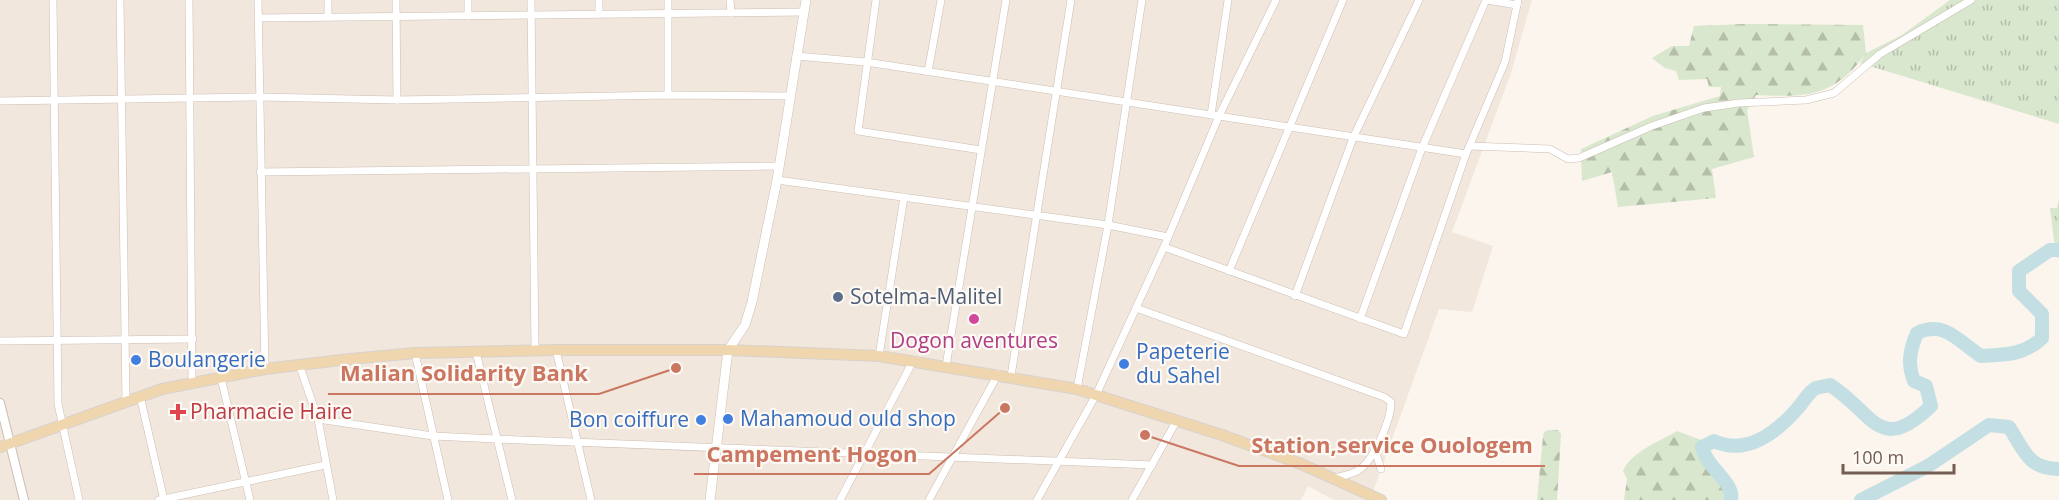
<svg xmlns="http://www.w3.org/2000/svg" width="2059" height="500" viewBox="0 0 2059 500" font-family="'Open Sans',sans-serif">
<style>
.residential{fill:#f2e7dc}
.grass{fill:url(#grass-tufts)}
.forest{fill:url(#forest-firs)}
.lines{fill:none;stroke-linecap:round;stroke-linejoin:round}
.river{stroke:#c3dfe3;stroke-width:14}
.minor-casing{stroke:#ccbeb4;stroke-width:8}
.tertiary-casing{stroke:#ccbeb4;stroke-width:10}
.secondary-casing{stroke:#cebeb2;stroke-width:10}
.primary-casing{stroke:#d8d2cf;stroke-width:12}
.minor{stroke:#fff;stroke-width:7}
.tertiary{stroke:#fff;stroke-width:8}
.secondary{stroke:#fff;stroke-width:9}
.primary{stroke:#f0d6af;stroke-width:10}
.service-dot{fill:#5c6f8a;stroke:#fdf9f4;stroke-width:2}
.hotel-dot{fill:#d1479c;stroke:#fdf9f4;stroke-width:2}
.shop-dot{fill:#3f7fe0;stroke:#fdf9f4;stroke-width:2}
.health-dot{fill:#e0444e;stroke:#fdf9f4;stroke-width:2}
.labels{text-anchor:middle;stroke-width:4.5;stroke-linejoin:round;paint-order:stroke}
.service-label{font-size:21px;fill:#4e5e75;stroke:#fdf9f4;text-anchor:start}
.hotel-label{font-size:21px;fill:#b23c85;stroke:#fdf9f4}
.shop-label{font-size:21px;fill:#366cbe;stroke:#fdf9f4;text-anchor:start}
.health-label{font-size:21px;fill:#be3a42;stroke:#fdf9f4;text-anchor:start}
.leader{fill:none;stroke:#ca7661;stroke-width:2}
.callout-dot{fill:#ca7661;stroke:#fdf9f4;stroke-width:2}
.callout-label{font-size:22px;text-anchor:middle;font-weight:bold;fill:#ca7661;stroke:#fdf9f4;stroke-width:4.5;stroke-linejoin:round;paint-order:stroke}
</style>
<defs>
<pattern id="grass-tufts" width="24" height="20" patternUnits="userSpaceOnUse" patternTransform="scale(1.5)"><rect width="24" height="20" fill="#d8e7cd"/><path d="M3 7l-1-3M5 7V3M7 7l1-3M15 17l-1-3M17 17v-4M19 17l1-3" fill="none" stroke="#b4bea9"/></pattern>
<pattern id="forest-firs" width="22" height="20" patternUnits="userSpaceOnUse" patternTransform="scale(1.5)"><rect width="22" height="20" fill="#d8e7cd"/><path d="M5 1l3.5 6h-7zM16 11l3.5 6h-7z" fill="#b4bea9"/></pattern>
</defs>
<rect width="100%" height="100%" fill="#fbf5ed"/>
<!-- residential -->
<polygon class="residential" points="0,0 1532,0 1511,73 1452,232 1493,246 1472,312 1439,309 1370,500 1334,500 1308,486 1301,500 0,500"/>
<!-- grass -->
<g class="grass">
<polygon points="1950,0 2059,0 2059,124 1860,63 1866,53 1902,35"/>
<polygon points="2059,199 2059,258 2056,256 2050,208 2057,208"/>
</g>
<!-- forest -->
<g class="forest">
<path d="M1745 24 1863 25 1866 53C1834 98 1806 97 1756 95L1747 110 1754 157 1712 169 1716 198 1618 207 1612 172 1582 181 1581 149 1653 116 1720 96 1721 87H1709L1707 79 1679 80 1676 71 1665 68 1652 58 1672 46H1689L1694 26Z"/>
<polygon points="1549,430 1558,430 1561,434 1557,500 1537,500 1543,437 1544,432"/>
<path d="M1677 431 1701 440 1737 495 1733 500H1624L1627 479 1623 471C1631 452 1660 441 1677 431Z"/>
</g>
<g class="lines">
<!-- river -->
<g class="river">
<path d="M1731 500C1735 482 1706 468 1702 447L1714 441C1746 456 1776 433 1797 409 1803 403 1809 391 1816 388 1820 387 1826 386 1830 385 1874 413 1879 456 1931 406L1926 386 1914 381C1907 363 1910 350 1917 333 1945 320 1959 342 1981 356 2003 355 2025 355 2042 338V314L2019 291V271L2050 250H2059"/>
<path d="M1861 500 1928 466 1989 425 2009 427C2024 450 2028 469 2059 469"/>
</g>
<!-- minor casing -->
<g class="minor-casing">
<g id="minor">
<polyline points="53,0 58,404 79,500"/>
<polyline points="120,0 126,400"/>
<polyline points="189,0 192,383"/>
<polyline points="258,0 265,369"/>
<polyline points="328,0 328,17"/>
<polyline points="396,0 397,100"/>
<polyline points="468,0 468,16"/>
<polyline points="531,0 535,351"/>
<polyline points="599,0 599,14"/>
<polyline points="730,0 731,13"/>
<polyline points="876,0 858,131 981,150"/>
<polyline points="1487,0 1517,5"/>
<polyline points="258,18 804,12"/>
<polyline points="796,56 866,62 1466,154"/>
<polyline points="928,72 941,0"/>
<polyline points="668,95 668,0"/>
<polyline points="0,101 260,97 397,100 668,95 790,96"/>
<polyline points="1211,115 1228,0"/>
<polyline points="1470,146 1550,149 1568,159 1579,158 1652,126 1704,108 1739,103 1806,100 1834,93 1880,54 1971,0"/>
<polyline points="260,172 779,166"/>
<polyline points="777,180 1108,225 1168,237"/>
<polyline points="1164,247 1404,334 1466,154 1505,62 1518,0"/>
<polyline points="1229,271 1343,0"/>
<polyline points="1295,296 1353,138 1419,0"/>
<path d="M1136 308 1384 397 1391 402C1391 420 1373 463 1357 471 1350 475 1341 476 1334 478"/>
<polyline points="1360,319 1422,148 1486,0"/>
<polyline points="0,341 193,339"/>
<polyline points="556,350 591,500"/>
<polyline points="476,352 512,500"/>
<polyline points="415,353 448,500"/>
<polyline points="879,356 904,197"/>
<polyline points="299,364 318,419 333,500"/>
<polyline points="946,366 1006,0"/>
<polyline points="1011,376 1071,0"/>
<polyline points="221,378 250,500"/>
<polyline points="1077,389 1108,225 1142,0"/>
<polyline points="140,396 164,500"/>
<polyline points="318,419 433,436 496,439 1152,465"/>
<polyline points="1375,450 1381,469"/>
<polyline points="159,500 325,465"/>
<polyline points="840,500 913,361"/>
<polyline points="929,500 998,374"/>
<polyline points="1037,500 1096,395 1164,247 1219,116 1276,0"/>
<polyline points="1132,500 1177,420"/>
</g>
</g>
<!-- tertiary casing -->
<g class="tertiary-casing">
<polyline id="tertiary" points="0,403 24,500"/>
</g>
<!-- secondary casing -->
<g class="secondary-casing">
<polyline id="secondary" points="710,500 728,350 745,325 752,302 777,180 806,0"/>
</g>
<!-- primary casing -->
<g class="primary-casing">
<polyline id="primary" points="0,447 162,389 265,369 350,359 415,353 556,350 728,350 879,356 1077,389 1222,435 1301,464 1381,500"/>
</g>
<!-- minor -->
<use href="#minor" class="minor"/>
<!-- tertiary -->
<use href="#tertiary" class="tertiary"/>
<!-- secondary -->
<use href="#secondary" class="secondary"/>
<!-- primary -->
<use href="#primary" class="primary"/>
</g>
<!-- markers -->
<circle class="service-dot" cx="838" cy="297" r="6"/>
<circle class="hotel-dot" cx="974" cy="319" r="6"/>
<g class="shop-dot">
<circle cx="136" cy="360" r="6"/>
<circle cx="1124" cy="364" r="6"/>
<circle cx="728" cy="419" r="6"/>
<circle cx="701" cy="420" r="6"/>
</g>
<path class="health-dot" d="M175 403h6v6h6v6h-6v6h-6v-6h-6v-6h6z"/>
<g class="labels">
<!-- service labels -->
<g class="service-label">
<text x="850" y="304">Sotelma-Malitel</text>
</g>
<!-- hotel labels -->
<g class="hotel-label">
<text x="974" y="348">Dogon aventures</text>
</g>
<!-- shop labels -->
<g class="shop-label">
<text x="1136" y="359">Papeterie<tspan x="1136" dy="24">du Sahel</tspan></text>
<text x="148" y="367">Boulangerie</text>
<text x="740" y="426">Mahamoud ould shop</text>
<text x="689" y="427" text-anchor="end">Bon coiffure</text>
</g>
<!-- health labels -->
<g class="health-label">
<text x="190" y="419">Pharmacie Haire</text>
</g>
</g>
<!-- callouts -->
<path class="leader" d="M676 368L599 394H328M1145 435L1239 466H1545M1005 408L929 474H694"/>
<g class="callout-dot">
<circle cx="676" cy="368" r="6"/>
<circle cx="1145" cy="435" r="6"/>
<circle cx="1005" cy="408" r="6"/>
</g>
<g class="callout-label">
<text x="464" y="381">Malian Solidarity Bank</text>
<text x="1392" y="453">Station,service Ouologem</text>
<text x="812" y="462">Campement Hogon</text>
</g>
<!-- scale -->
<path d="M1843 464v9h111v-9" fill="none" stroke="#745d52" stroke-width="3"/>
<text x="1852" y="464" font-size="18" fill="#745d52" stroke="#fdf9f4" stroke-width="4.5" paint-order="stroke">100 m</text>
</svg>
